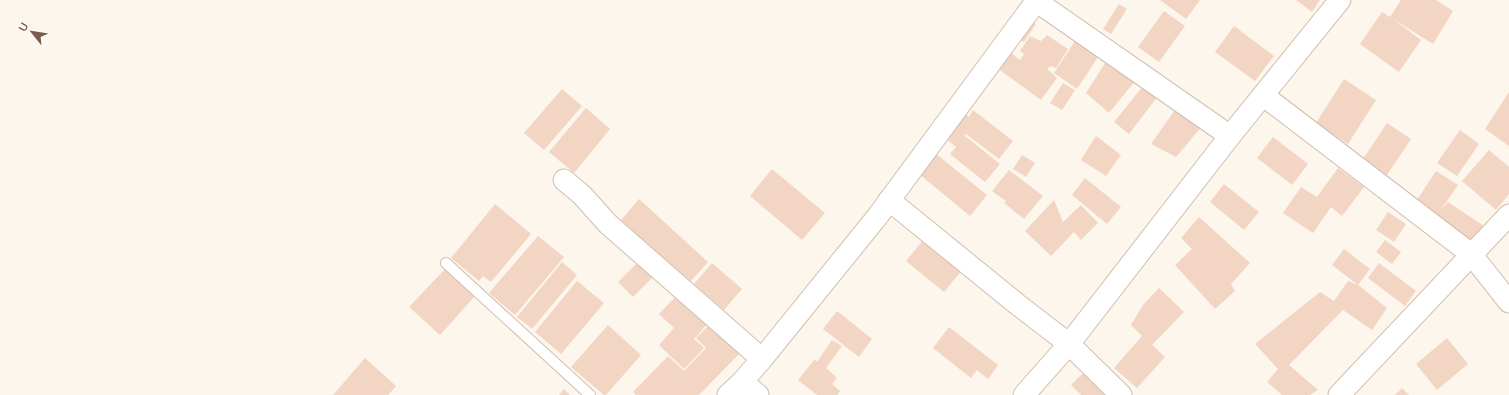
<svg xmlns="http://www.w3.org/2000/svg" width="1509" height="395" viewBox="0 0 1509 395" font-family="'Nunito Sans',sans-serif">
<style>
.building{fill:#f3d5c3}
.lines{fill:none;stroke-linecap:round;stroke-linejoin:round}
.service-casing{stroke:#d1beb0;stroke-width:12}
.minor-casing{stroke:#d1beb0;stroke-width:23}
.service{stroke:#fff;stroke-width:10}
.minor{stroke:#fff;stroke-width:21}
</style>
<rect width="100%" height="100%" fill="#fdf6ec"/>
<!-- building -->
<g class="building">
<polygon points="1160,0 1200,0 1186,19"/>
<polygon points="1296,0 1320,0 1312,12"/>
<polygon points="1401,0 1436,0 1453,11 1433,44 1393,19 1421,40 1399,72 1360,44 1382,12 1390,17"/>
<polygon points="1119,4 1127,9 1111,34 1103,29"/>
<polygon points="1164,11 1185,26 1159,62 1138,47"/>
<polygon points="1026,18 1036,24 1024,42 1014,36"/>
<polygon points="1234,26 1274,56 1255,81 1215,52"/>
<polygon points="1047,35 1068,49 1056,68 1051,66 1047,69 1057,78 1041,100 997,68 1008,51 1020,60 1024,54 1020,51 1030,36 1041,41"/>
<polygon points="1079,35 1102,51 1077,89 1054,73"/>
<polygon points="1109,57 1135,81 1109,113 1086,93"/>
<polygon points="1344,79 1376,100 1348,144 1316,123"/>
<polygon points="1063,83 1075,90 1062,110 1050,103"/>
<polygon points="1144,85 1158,96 1129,134 1114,122"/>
<polygon points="562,89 582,106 544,150 524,133"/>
<polygon points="1509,92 1509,146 1485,129"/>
<polygon points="1177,107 1203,125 1176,157 1151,144"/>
<polygon points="586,108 610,129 574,173 549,152"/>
<polygon points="973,110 1013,141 999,159 966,134 962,140 965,136 1000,164 985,182 950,154 956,147 944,137 954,124 959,128 956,123 964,113 969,117"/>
<polygon points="1387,123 1411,139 1387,175 1363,159"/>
<polygon points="1460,130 1479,144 1457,176 1437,163"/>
<polygon points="1096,136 1121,155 1106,176 1081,160"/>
<polygon points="1273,137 1308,164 1292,185 1257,158"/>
<polygon points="1489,150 1509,167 1509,194 1496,210 1462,181"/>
<polygon points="935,153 987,195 970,216 919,174"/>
<polygon points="1022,155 1035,163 1026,177 1013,169"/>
<polygon points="1338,168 1364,187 1342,216 1331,207 1313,233 1283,213 1301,187 1317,197"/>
<polygon points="772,169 825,213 802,240 750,196"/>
<polygon points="1009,170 1043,196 1024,219 1004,203 1006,201 992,191"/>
<polygon points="1436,171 1458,185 1440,211 1448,202 1484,226 1471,246 1415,203"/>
<polygon points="1085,178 1121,207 1107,224 1072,195"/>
<polygon points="1224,184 1259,212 1244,230 1210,202"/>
<polygon points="639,199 708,262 690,282 621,220"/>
<polygon points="1054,200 1063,222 1081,205 1098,223 1081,240 1074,232 1051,256 1025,231"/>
<polygon points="495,204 531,234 491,282 483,276 479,281 451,258"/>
<polygon points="1388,212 1406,224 1394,242 1376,230"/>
<polygon points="1199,217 1250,263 1231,284 1235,291 1215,309 1175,265 1192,249 1181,238"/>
<polygon points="538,236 564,257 515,315 489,293"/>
<polygon points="924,239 962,270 944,292 906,261"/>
<polygon points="1385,240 1401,252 1392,264 1376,252"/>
<polygon points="1344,249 1370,269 1358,285 1332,265"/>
<polygon points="562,262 577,275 532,329 517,317"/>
<polygon points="638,262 653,277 633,297 618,282"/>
<polygon points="712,263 742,289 724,310 694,284"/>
<polygon points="1379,263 1416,291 1405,306 1368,278"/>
<polygon points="445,269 475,296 440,335 409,307"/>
<polygon points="577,281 604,303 561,354 535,332"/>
<polygon points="1348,281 1358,285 1387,308 1372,330 1343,310 1289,365 1318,390 1310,395 1282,395 1267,382 1278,369 1255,344 1320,292 1334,301"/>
<polygon points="1159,288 1184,312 1152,345 1165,357 1137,388 1114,368 1142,336 1131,325 1143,305"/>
<polygon points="679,293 709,322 694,339 704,348 684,369 659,345 674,328 659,314"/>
<polygon points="837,311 872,339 859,357 823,329"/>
<polygon points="712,322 742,351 699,395 636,395 633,392 668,356 684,371 706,348 696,338"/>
<polygon points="608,325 641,355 606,395 604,395 571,367"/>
<polygon points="949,327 998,365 988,379 977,370 971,378 933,348"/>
<polygon points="1447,338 1468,364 1437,390 1416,364"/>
<polygon points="832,340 842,346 826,368 837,378 832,384 840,391 837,395 817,395 798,380 815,359 817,362"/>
<polygon points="365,358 396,386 388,395 333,395"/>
<polygon points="1089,367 1116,395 1081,395 1071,385"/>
<polygon points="1402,388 1409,395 1395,395"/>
<polygon points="564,389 570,395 559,395"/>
</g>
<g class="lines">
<!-- service casing -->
<g class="service-casing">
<polyline id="service" points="446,263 590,395"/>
</g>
<!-- minor casing -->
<g class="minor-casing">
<g id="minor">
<polyline points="1036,1 1230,136"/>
<polyline points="1264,96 1471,254 1509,302"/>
<polyline points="564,180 582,195 608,224 762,359"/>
<polyline points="889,200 1017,304 1069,344 1024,395"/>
<polyline points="742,382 758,395"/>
<polyline points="728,395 742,382 762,359 877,217 1037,0"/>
<polyline points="1121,395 1069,344 1230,136 1340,0"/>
<polyline points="1339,395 1509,215"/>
</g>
</g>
<!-- service -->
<use href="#service" class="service"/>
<!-- minor -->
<use href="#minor" class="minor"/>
</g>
<!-- north arrow -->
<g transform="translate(32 32) rotate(300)" stroke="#fffaf3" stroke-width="3" paint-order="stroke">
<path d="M0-3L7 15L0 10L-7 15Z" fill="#7a5c4d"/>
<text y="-6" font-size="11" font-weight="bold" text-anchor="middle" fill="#7a5c4d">U</text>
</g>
</svg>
